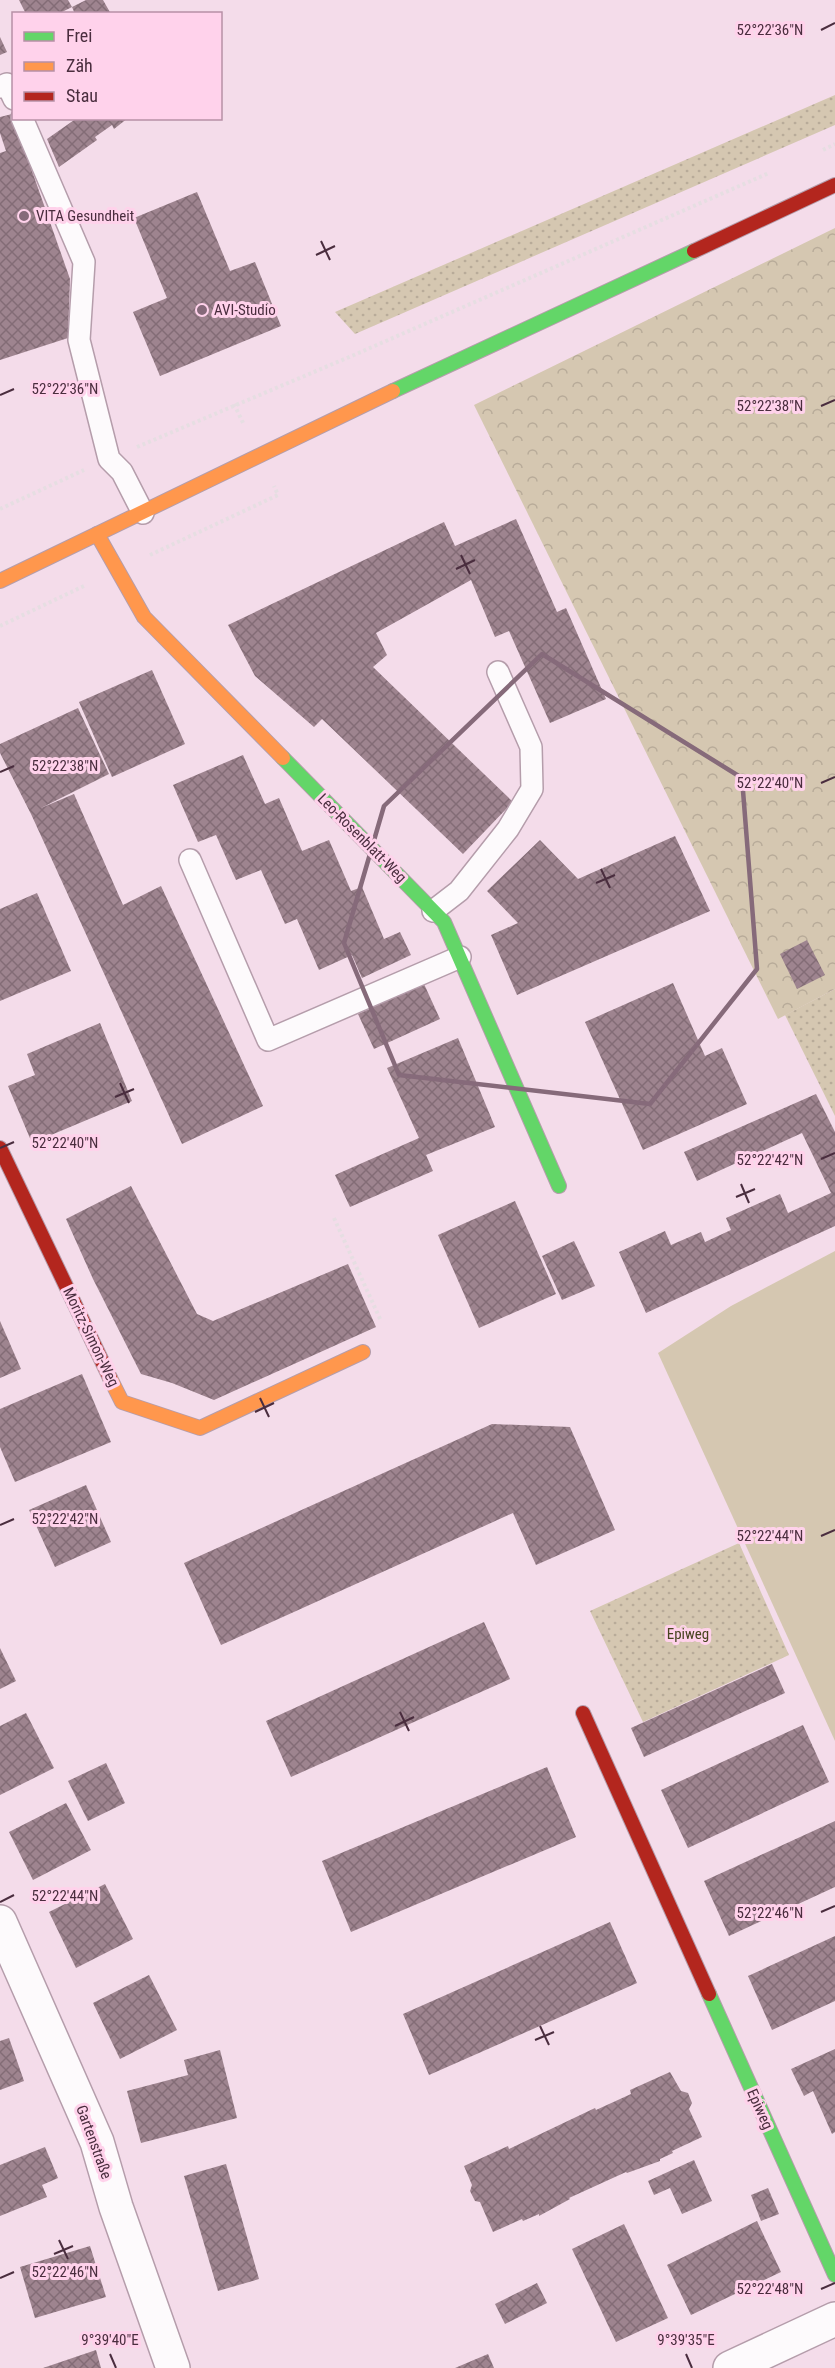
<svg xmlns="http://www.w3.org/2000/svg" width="835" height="2368" viewBox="0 0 835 2368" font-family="'Roboto Condensed',sans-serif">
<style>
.green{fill:url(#green-dots)}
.forest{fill:url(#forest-crowns)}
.pitch{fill:#d5c7b1}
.building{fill:url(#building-cross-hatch)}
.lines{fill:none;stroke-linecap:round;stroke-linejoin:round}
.lane-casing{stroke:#b59dab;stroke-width:24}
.street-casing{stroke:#b59dab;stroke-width:36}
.fast-casing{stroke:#b59dab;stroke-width:16}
.slow-casing{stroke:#b59dab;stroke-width:16}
.jam-casing{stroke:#b59dab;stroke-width:16}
.path{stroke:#e6dee2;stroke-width:4;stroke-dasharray:3 3;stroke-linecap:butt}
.lane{stroke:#fdfafc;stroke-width:21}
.street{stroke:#fdfafc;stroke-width:33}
.fast{stroke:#63d668;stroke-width:14}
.slow{stroke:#ff974d;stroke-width:14}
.jam{stroke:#b3261e;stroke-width:14}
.marked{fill:none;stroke:#866a7a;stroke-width:4.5;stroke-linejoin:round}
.ticks{fill:none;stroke:#4a2d3e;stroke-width:2}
.poi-dot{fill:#866a7a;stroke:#ffd2eb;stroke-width:2}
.labels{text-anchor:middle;stroke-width:6;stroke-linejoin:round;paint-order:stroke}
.poi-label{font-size:15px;fill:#4a2d3e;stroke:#ffd2eb;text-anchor:start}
.street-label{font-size:15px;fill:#4a2d3e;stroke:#ffd2eb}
.park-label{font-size:15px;fill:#47441f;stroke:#ffd2eb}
.ticks-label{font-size:15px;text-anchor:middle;fill:#4a2d3e;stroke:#ffd2eb;stroke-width:6;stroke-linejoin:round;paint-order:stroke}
</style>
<defs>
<pattern id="green-dots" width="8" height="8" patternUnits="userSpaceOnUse" patternTransform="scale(1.5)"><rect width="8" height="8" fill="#d5c7b1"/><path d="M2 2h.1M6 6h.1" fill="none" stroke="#b8ab99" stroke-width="1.8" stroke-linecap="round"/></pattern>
<pattern id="forest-crowns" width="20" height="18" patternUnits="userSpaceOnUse" patternTransform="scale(1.5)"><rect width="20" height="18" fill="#d5c7b1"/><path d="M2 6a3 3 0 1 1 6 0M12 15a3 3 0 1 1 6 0" fill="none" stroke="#b8ab99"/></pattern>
<pattern id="building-cross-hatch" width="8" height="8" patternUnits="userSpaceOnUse" patternTransform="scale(1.5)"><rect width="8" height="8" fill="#9e848f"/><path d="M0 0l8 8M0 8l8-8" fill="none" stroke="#836c76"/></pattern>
</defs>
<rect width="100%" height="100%" fill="#f4dcea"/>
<!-- green -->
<g class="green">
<polygon points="835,95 835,125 355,334 335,312"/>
<polygon points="835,989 835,1116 785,1015"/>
<polygon points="739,1543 789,1655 643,1722 590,1611"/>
</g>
<!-- forest -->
<polygon class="forest" points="835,228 835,989 778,1019 474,405"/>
<!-- pitch -->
<polygon class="pitch" points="835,1251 835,1741 658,1353 731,1306"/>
<!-- building -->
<g class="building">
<polygon points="19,0 68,0 72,7 86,0 103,0 111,14 75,14 72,7 58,14 26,14"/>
<polygon points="0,37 7,52 0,55"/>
<polygon points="12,114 70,279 68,338 0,360 0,153 6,151 0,133 0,117"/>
<polygon points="77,118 128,118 114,129 112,125 95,137 97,140 59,167 47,139"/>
<polygon points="197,192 230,271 255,262 281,326 160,376 133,312 167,298 134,218"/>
<polygon points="516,519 557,612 566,608 606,699 550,723 509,631 495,637 471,580 376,633 387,655 373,667 513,802 463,854 322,719 314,727 255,676 228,625 444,522 455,546"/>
<polygon points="152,670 185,744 112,777 79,702"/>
<polygon points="78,708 109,774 41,808 74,794 123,905 161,886 263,1106 182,1144 31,814 0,753 0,744"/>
<polygon points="243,755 265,804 279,798 302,851 329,840 351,891 362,887 384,939 400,932 411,955 362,978 352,955 319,970 297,919 285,924 261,870 236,880 216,835 198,842 173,785"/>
<polygon points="675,836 710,911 517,995 491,935 518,923 487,891 540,840 578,879"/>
<polygon points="37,893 71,971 0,1001 0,909"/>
<polygon points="807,940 825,975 797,989 780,954"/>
<polygon points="673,983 705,1056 722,1048 747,1104 643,1150 585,1022"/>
<polygon points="424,984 440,1019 374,1049 358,1014"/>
<polygon points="100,1023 132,1101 32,1143 8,1086 35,1075 27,1054"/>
<polygon points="458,1038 495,1127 426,1155 433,1171 350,1207 335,1175 419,1138 387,1068"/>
<polygon points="816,1094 835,1132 835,1226 646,1313 619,1252 665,1231 671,1245 701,1232 705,1242 731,1230 726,1218 780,1194 788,1213 831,1193 802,1133 697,1181 684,1152"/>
<polygon points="131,1186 197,1314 213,1321 348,1264 376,1327 214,1400 172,1383 141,1374 93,1279 66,1219"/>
<polygon points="515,1201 556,1294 479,1328 438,1235"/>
<polygon points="574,1241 595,1286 562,1300 542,1256"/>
<polygon points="0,1321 21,1369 0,1378"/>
<polygon points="82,1374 111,1442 15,1482 0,1447 0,1409"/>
<polygon points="492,1424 570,1427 615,1530 536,1565 513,1513 221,1645 184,1563"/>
<polygon points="86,1485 111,1542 55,1567 29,1510"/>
<polygon points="484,1622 510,1679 291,1777 266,1721"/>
<polygon points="0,1648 16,1681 0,1689"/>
<polygon points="772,1664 785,1693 644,1757 631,1728"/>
<polygon points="26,1713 54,1768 0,1795 0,1726"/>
<polygon points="803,1725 829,1782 688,1848 661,1790"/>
<polygon points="106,1763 125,1803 88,1821 68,1781"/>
<polygon points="547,1767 576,1837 351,1932 322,1861"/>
<polygon points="66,1803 91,1850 33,1880 9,1832"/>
<polygon points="835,1821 835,1887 729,1936 704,1881"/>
<polygon points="105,1884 133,1939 76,1968 49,1912"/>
<polygon points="610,1922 637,1983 429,2075 403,2014"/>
<polygon points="835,1936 835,2001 772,2030 748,1976"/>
<polygon points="149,1975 177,2030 120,2059 93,2003"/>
<polygon points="9,2038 24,2081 0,2090 0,2041"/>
<polygon points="835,2049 835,2132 832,2134 813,2091 804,2096 791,2069"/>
<polygon points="220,2050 237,2118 141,2143 127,2091 188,2075 184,2060"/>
<polygon points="670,2072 681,2091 688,2093 692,2103 689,2109 702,2137 672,2151 673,2153 660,2159 660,2161 627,2173 626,2172 569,2198 570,2199 539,2216 539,2214 523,2221 522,2219 493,2232 480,2202 475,2201 470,2191 472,2185 464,2166 508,2146 509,2149 595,2108 596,2110 631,2094 630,2090"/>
<polygon points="45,2147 58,2178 42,2185 47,2197 0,2216 0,2165"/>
<polygon points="694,2160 712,2201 682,2214 670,2188 654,2195 648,2181"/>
<polygon points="226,2164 259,2279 218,2291 184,2176"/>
<polygon points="768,2188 779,2214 761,2221 751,2195"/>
<polygon points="757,2221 781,2272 691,2315 667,2265"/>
<polygon points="624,2224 668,2318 616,2342 572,2249"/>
<polygon points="90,2246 106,2297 35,2318 20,2267"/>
<polygon points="537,2283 547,2303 505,2324 495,2304"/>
<polygon points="96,2350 101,2368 43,2368"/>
<polygon points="488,2354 494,2368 455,2368"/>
</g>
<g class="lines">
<!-- lane casing -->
<g class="lane-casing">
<g id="lane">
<polyline points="0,87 7,84 14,99"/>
<polyline points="22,118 84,262 79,340 109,459 122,472 143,513"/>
<polyline points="190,860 268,1040 460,957"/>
<polyline points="433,911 459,891 508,829 532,789 531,747 498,672"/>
</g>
</g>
<!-- street casing -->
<g class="street-casing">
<g id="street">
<polyline points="0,1922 97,2142 116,2207 173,2368"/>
<polyline points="730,2368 835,2319"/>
</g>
</g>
<!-- fast casing -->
<g class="fast-casing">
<g id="fast">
<polyline points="393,391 694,251"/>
<polyline points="283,758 444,922 559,1186"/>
<polyline points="709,1994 835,2275"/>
</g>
</g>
<!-- slow casing -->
<g class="slow-casing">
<g id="slow">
<polyline points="97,534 144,617 283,758"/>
<polyline points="0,581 393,391"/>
<polyline points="110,1378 122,1402 200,1428 363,1352"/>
</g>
</g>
<!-- jam casing -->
<g class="jam-casing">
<g id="jam">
<polyline points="694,251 835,185"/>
<polyline points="0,1148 110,1378"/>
<polyline points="583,1713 709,1994"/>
</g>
</g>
<!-- path -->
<g class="path">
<polyline points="823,150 835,144"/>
<polyline points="234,404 244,425"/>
<polyline points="137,447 354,355 769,173"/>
<polyline points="0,509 84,470"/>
<polyline points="150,555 278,495 274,486"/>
<polyline points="0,626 86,585"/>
<polyline points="334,1218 381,1321"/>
</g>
<!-- lane -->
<use href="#lane" class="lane"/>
<!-- street -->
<use href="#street" class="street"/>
<!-- fast -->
<use href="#fast" class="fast"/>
<!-- slow -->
<use href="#slow" class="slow"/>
<!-- jam -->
<use href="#jam" class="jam"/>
</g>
<!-- marked area -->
<path class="marked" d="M542 654 742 778 757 969 650 1104 399 1075 344 943 384 806Z"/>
<!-- ticks -->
<path class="ticks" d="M821 30 835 23M321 241 330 260M316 255 335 246M0 395 14 389M821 406 835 400M461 555 470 574M456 569 475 560M0 772 14 766M821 783 835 777M601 869 610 888M596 883 615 875M120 1083 129 1103M115 1097 134 1089M0 1148 14 1142M821 1159 835 1153M741 1184 749 1203M736 1197 755 1189M260 1398 269 1417M255 1412 274 1403M0 1525 14 1519M821 1536 835 1530M400 1712 409 1731M395 1726 414 1717M0 1902 14 1895M821 1912 835 1906M540 2026 549 2045M535 2040 554 2032M59 2240 68 2259M54 2254 73 2246M0 2278 14 2272M821 2289 835 2283M110 2354 116 2368M686 2354 692 2368"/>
<!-- markers -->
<g class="poi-dot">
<circle cx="24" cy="216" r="6"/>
<circle cx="202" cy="310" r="6"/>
</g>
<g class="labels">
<!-- poi labels -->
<g class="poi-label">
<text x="36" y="221">VITA Gesundheit</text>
<text x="214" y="315">AVI-Studio</text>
</g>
<!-- street labels -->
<g class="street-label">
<text transform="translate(362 838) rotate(45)" y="5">Leo-Rosenblatt-Weg</text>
<text transform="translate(91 1337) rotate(64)" y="5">Moritz-Simon-Weg</text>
<text transform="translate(760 2109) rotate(66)" y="5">Epiweg</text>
<text transform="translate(94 2142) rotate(70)" y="5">Gartenstraße</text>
</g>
<!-- park labels -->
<g class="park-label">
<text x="688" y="1639">Epiweg</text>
</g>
</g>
<g class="ticks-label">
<text x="770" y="35">52°22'36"N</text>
<text x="65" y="394">52°22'36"N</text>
<text x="770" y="411">52°22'38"N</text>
<text x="65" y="771">52°22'38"N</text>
<text x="770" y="788">52°22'40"N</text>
<text x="65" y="1148">52°22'40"N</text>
<text x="770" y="1165">52°22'42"N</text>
<text x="65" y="1524">52°22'42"N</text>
<text x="770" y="1541">52°22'44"N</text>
<text x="65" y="1901">52°22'44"N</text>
<text x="770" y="1918">52°22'46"N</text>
<text x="65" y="2277">52°22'46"N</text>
<text x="770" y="2294">52°22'48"N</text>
<text x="110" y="2345">9°39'40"E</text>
<text x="686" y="2345">9°39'35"E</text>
</g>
<!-- legend -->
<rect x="12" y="12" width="210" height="108" fill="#ffd2eb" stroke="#b790a6" stroke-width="1.5"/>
<rect x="24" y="32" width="30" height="9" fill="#63d668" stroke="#b790a6" stroke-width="1.5"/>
<text x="66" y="42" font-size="18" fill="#4a2d3e">Frei</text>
<rect x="24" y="62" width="30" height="9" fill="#ff974d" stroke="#b790a6" stroke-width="1.5"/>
<text x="66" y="72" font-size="18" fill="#4a2d3e">Zäh</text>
<rect x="24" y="92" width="30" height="9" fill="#b3261e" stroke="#b790a6" stroke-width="1.5"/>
<text x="66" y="102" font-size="18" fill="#4a2d3e">Stau</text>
</svg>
